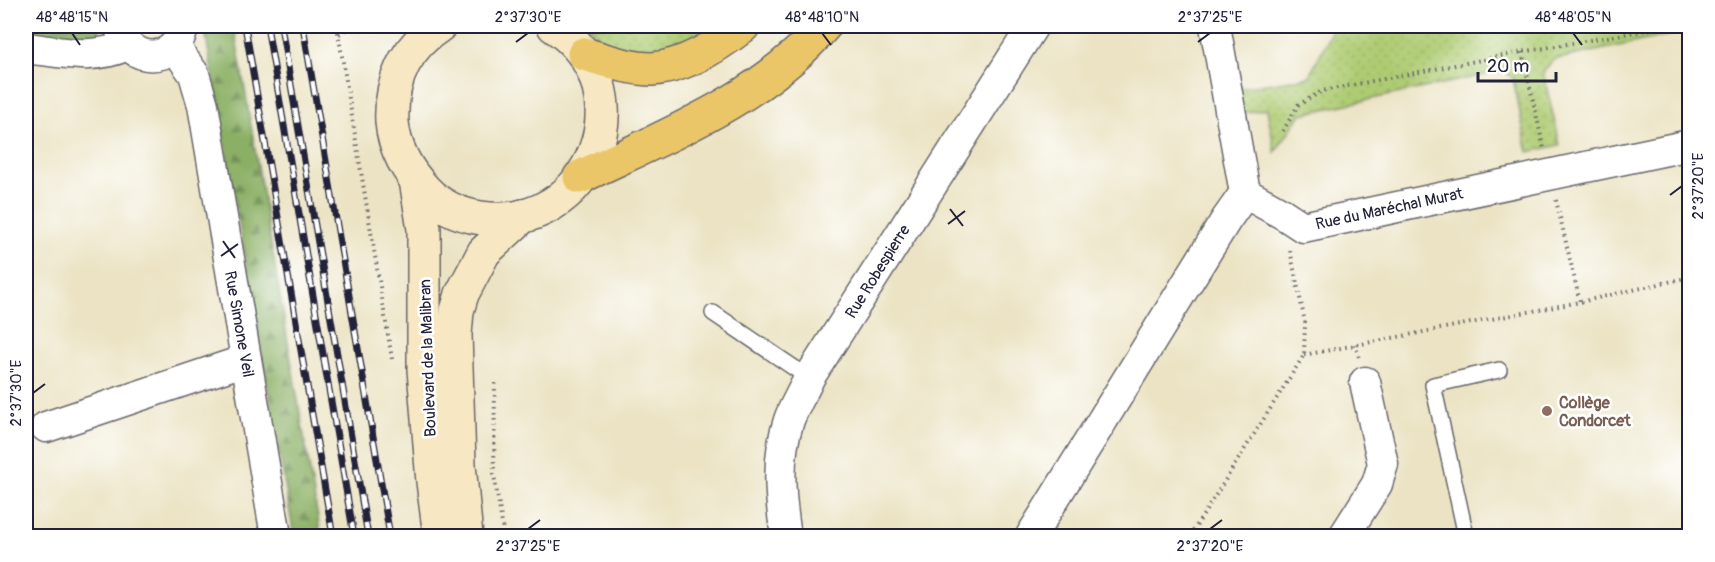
<svg xmlns="http://www.w3.org/2000/svg" width="1715" height="562" viewBox="0 0 1715 562" font-family="Pangolin,sans-serif">
<style>
.grass{fill:url(#grass-dots);stroke:#687757;stroke-width:1.5}
.forest{fill:url(#forest-firs);stroke:#566950;stroke-width:1.5}
.lines{fill:none;stroke-linecap:round;stroke-linejoin:round}
.service-casing{stroke:#68666b;stroke-width:18}
.minor-casing{stroke:#68666b;stroke-width:33}
.secondary-casing{stroke:#68666b;stroke-width:36}
.trunk-casing{stroke:#68666b;stroke-width:36}
.path{stroke:#68666b;stroke-width:4;stroke-dasharray:1.5 4.5;stroke-linecap:butt}
.service{stroke:#fff;stroke-width:15}
.minor{stroke:#fff;stroke-width:30}
.secondary{stroke:#f7e8c3;stroke-width:33}
.trunk{stroke:#ebc669;stroke-width:33}
.rail-casing{stroke:#22223b;stroke-width:7}
.rail{stroke:#fff;stroke-width:4.5;stroke-dasharray:14;stroke-linecap:butt}
.ticks{fill:none;stroke:#22223b;stroke-width:2}
.education-dot{fill:#8d6e63;stroke:#fff;stroke-width:2}
.labels{text-anchor:middle;stroke-width:5;stroke-linejoin:round;paint-order:stroke}
.street-label{font-size:16px;fill:#22223b;stroke:#fff}
.education-label{font-size:16px;font-weight:bold;fill:#785e54;stroke:#fff;text-anchor:start}
.neatline{fill:none;stroke:#22223b;stroke-width:2}
.ticks-label{font-size:15px;text-anchor:middle;fill:#22223b}
</style>
<defs>
<pattern id="grass-dots" width="8" height="8" patternUnits="userSpaceOnUse" patternTransform="scale(1.5)"><rect width="8" height="8" fill="#afcc73"/><path d="M2 2h.1M6 6h.1" fill="none" stroke="#96af64" stroke-width="1.8" stroke-linecap="round"/></pattern>
<pattern id="forest-firs" width="22" height="20" patternUnits="userSpaceOnUse" patternTransform="scale(1.5)"><rect width="22" height="20" fill="#8bb065"/><path d="M5 1l3.5 6h-7zM16 11l3.5 6h-7z" fill="#718f54"/></pattern>
</defs>
<rect width="100%" height="100%" fill="#fff"/>
<filter id="ink" filterUnits="userSpaceOnUse"><feTurbulence type="fractalNoise" baseFrequency=".0167" numOctaves="2"/><feDisplacementMap in="SourceGraphic" scale="12" xChannelSelector="R" yChannelSelector="G"/><feConvolveMatrix kernelMatrix="1 2 1 2 8 2 1 2 1" color-interpolation-filters="sRGB"/></filter>
<filter id="wash" filterUnits="userSpaceOnUse"><feTurbulence type="fractalNoise" baseFrequency=".008" numOctaves="4" result="noise"/><feDisplacementMap in="SourceGraphic" scale="24" xChannelSelector="R" yChannelSelector="G"/><feGaussianBlur stdDeviation="1.35" result="paint"/><feColorMatrix in="noise" values="0 0 0 0 0 0 0 0 0 0 0 0 0 0 0 0 0 1.4 0 .05"/><feComposite in="paint" operator="in"/></filter>
<g filter="url(#wash)">
<rect width="100%" height="100%" fill="#ebe3c3"/>
<!-- grass -->
<g class="grass">
<polygon points="588,26 710,26 703,31 700,39 657,59 606,44"/>
<polygon points="1344,26 1689,26 1689,31 1553,60 1543,72 1560,145 1528,152 1513,78 1503,71 1301,114 1275,152 1267,109 1241,113 1236,89 1309,77 1333,28"/>
</g>
<!-- forest -->
<g class="forest">
<polygon points="26,26 99,26 100,37 96,44 26,37"/>
<polygon points="204,26 234,26 321,536 294,536"/>
</g>
</g>
<g filter="url(#ink)">
<g class="lines">
<!-- service casing -->
<g class="service-casing">
<g id="service">
<polyline points="713,313 809,378"/>
<polyline points="1466,536 1433,385 1499,370"/>
</g>
</g>
<!-- minor casing -->
<g class="minor-casing">
<g id="minor">
<polyline points="1215,26 1245,193"/>
<path d="M120 27C127 65 178 65 183 26"/>
<polyline points="174,46 194,74 203,105 276,536"/>
<path d="M26 48C62 52 93 61 127 45"/>
<polyline points="1245,193 1283,214 1303,227 1690,145"/>
<polyline points="46,427 246,360"/>
<path d="M786 536C780 498 776 458 789 420 794 406 803 392 809 378L1033 26"/>
<polyline points="1031,536 1226,220 1245,193"/>
<polyline points="1344,536 1377,484 1383,464 1365,382"/>
</g>
</g>
<!-- secondary casing -->
<g class="secondary-casing">
<g id="secondary">
<path d="M439 26C405 48 390 82 392 122 394 148 408 172 425 190 440 206 460 215 481 218 592 234 649 89 554 26"/>
<polyline points="416,180 424,229 424,369 433,482 440,536"/>
<polyline points="466,536 459,465 455,334 457,311 462,294 484,252 523,216"/>
</g>
</g>
<!-- trunk casing -->
<g class="trunk-casing">
<g id="trunk">
<path d="M584 54C605 60 630 69 652 69 684 67 719 45 743 26"/>
<path d="M580 177C665 136 762 99 824 26"/>
</g>
</g>
<!-- path -->
<g class="path">
<polyline points="337,26 392,359"/>
<polyline points="339,34 351,26"/>
<polyline points="1522,52 1544,149"/>
<polyline points="1283,131 1298,105 1322,91 1522,52 1669,26"/>
<polyline points="1556,200 1580,302"/>
<polyline points="1355,344 1359,357"/>
<polyline points="1304,355 1580,302 1690,277"/>
<polyline points="495,383 494,475 504,536"/>
<polyline points="1190,536 1304,355 1305,322 1290,250"/>
</g>
<!-- service -->
<use href="#service" class="service"/>
<!-- minor -->
<use href="#minor" class="minor"/>
<!-- secondary -->
<use href="#secondary" class="secondary"/>
<!-- trunk -->
<use href="#trunk" class="trunk"/>
<!-- rail casing -->
<g class="rail-casing">
<g id="rail">
<polyline points="245,26 333,536"/>
<polyline points="267,26 354,536"/>
<polyline points="281,26 368,536"/>
<polyline points="303,26 390,536"/>
</g>
</g>
<!-- rail -->
<use href="#rail" class="rail"/>
</g>
</g>
<!-- ticks -->
<path class="ticks" d="M72 33 80 45M822 33 831 45M1573 33 1582 45M516 42 528 33M1198 42 1210 33M1670 195 1682 186M950 209 963 226M948 224 965 211M223 241 235 258M221 256 238 244M33 393 45 384M528 529 540 520M1210 529 1222 520"/>
<!-- markers -->
<circle class="education-dot" cx="1547" cy="411" r="6"/>
<g class="labels">
<!-- street labels -->
<g class="street-label">
<text transform="translate(1389 208) rotate(-12)" y="6">Rue du Maréchal Murat</text>
<text transform="translate(877 271) rotate(-58)" y="6">Rue Robespierre</text>
<text transform="translate(240 324) rotate(80)" y="6">Rue Simone Veil</text>
<text transform="translate(427 358) rotate(-92)" y="6">Boulevard de la Malibran</text>
</g>
<!-- education labels -->
<g class="education-label">
<text x="1559" y="408">Collège<tspan x="1559" dy="18">Condorcet</tspan></text>
</g>
</g>
<!-- margin -->
<rect width="1715" height="562" fill="none" stroke="#fff" stroke-width="66"/>
<!-- scale -->
<path d="M1478 72v9h78v-9" fill="none" stroke="#22223b" stroke-width="3"/>
<text x="1487" y="72" font-size="18" fill="#22223b" stroke="#ffffff" stroke-width="4.5" paint-order="stroke">20 m</text>
<rect x="33" y="33" width="1649" height="496" class="neatline"/>
<g class="ticks-label">
<text x="72" y="22">48°48'15"N</text>
<text x="528" y="22">2°37'30"E</text>
<text x="822" y="22">48°48'10"N</text>
<text x="1210" y="22">2°37'25"E</text>
<text x="1573" y="22">48°48'05"N</text>
<text transform="translate(1698 186) rotate(-90)" y="5">2°37'20"E</text>
<text transform="translate(16 393) rotate(-90)" y="5">2°37'30"E</text>
<text x="528" y="551">2°37'25"E</text>
<text x="1210" y="551">2°37'20"E</text>
</g>
</svg>
